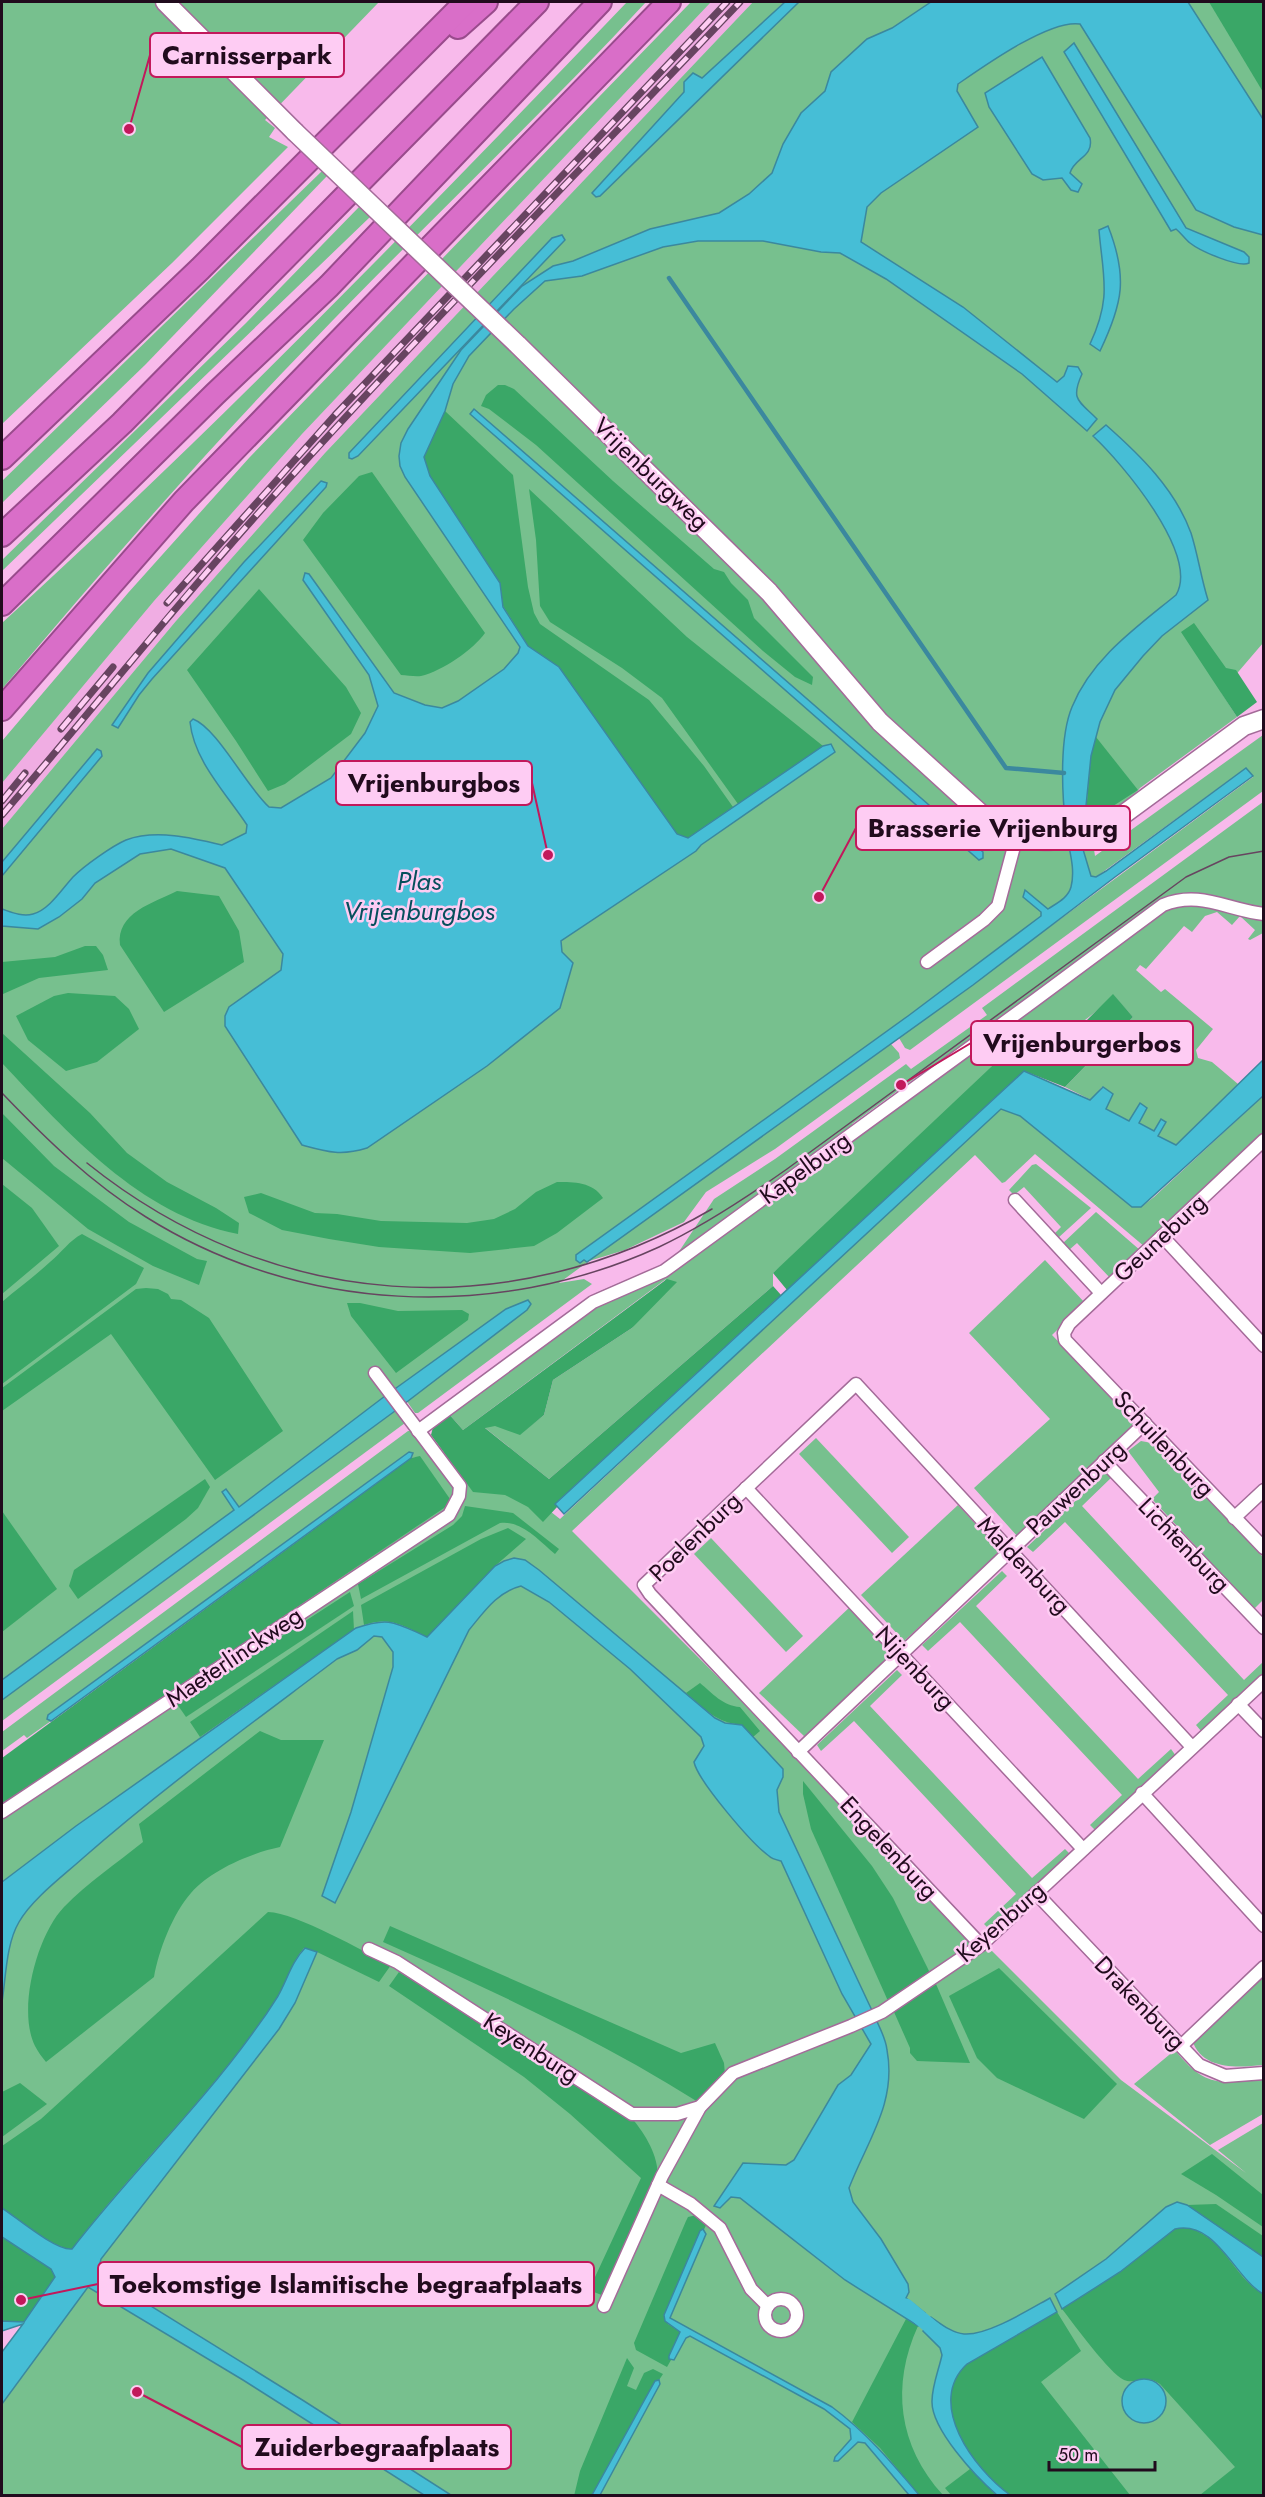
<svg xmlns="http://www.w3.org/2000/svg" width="1265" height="2497" viewBox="0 0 1265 2497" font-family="Jost,sans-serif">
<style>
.built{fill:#f0ade3}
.green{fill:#77c08e}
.forest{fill:#3aa767}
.water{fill:#46bed6;stroke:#3b889e;stroke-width:1.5}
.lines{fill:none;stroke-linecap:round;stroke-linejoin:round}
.stream{stroke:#3b889e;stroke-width:4.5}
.canal{stroke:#46bed6;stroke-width:15}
.street-casing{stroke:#a46b99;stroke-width:15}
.secondary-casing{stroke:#a46b99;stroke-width:21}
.highway-casing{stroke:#994b8c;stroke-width:26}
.street{stroke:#fff;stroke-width:12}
.secondary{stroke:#fff;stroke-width:18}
.highway{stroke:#d96ec8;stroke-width:22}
.tram{stroke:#674460;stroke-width:1.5}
.rail-casing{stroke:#674460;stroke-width:7}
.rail{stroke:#feccf3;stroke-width:4.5;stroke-dasharray:14;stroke-linecap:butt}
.secondary-bridge-casing{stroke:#a46b99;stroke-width:21;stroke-linecap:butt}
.secondary-bridge{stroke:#fff;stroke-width:18}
.labels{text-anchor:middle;stroke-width:5;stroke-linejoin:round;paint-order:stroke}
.street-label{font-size:24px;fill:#210b1d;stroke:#feccf3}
.water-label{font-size:26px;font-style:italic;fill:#064f5c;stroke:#feccf3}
.leader{fill:none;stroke:#c2185b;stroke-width:2}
.callout-dot{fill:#c2185b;stroke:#feccf3;stroke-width:2}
.callout{fill:#feccf3;stroke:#c2185b;stroke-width:2}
.callout-label{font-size:26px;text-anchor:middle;font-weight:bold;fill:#210b1d}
</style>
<rect width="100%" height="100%" fill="#f8baeb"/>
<!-- built -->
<polygon class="built" points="711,2 753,2 325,453 176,621 2,829 2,783 154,601 302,434"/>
<!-- green -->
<g class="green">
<polygon points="2,2 379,2 265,120 275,128 269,137 288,147 172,263 2,424"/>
<path d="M627 2H646C538 119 421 228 311 343 203 454 102 571 2 689V623C219 425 424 214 627 2Z"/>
<polygon points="691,2 711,2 302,434 154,601 2,783 2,741 128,593 249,458"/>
<polygon points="753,2 1263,2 1263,643 1221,692 1237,717 1140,788 1093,843 1095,856 1263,735 1263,791 910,1050 905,1048 899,1038 1253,777 1246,768 1096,877 1078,900 693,1185 891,1044 899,1053 900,1058 775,1149 706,1192 684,1222 625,1250 589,1261 559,1283 584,1279 592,1284 418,1413 415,1413 406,1400 527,1310 2,1689 2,829 176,621 325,453"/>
<polygon points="322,171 327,176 145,365 2,503 2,481"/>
<polygon points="359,207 370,217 2,571 2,560 246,323"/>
<polygon points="1263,802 1263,909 1178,896 925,1076 922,1073 852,1124 855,1128 663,1268 601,1294 420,1424 421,1421 596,1293 668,1262 678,1253 714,1199 775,1159 906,1064 911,1069 987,1015 982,1008"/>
<path d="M1182 901 1250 916 1254 919 1263 921V933L1250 940 1248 939 1255 930 1240 916 1232 925 1217 912 1205 916 1192 932 1184 926 1146 969 1140 965 1136 970 1161 992 1165 989 1213 1029 1196 1050 1198 1058 1212 1062 1238 1084 1176 1145 1157 1136 1161 1119 1154 1131 1139 1123 1147 1108 1140 1104 1130 1122 1105 1109 1102 1087 1091 1100 1065 1087 1133 1017 1113 995C1091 1017 1075 1030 1045 1042L773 1273V1286L549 1479 484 1427 495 1425 520 1434 544 1415 553 1380 632 1328 666 1279 463 1430 448 1413 600 1301 658 1277 1166 906Z"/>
<polygon points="1263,1096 1263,1136 1145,1247 1035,1154 1005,1182 1002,1183 975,1155 572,1531 1121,2080 1246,2173 1218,2150 1263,2123 1263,2495 438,2495 2,2214 2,1795 420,1457 411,1458 413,1453 409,1452 48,1715 47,1718 51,1721 27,1738 24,1735 2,1751 2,1732 408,1431 411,1431 434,1461 460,1440 560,1519 1001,1108 1020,1116 1132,1207 1141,1207 1154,1197"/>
<polygon points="1036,1164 1091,1208 1058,1238 1054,1234 1061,1227 1024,1187 1014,1195 1009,1190 1032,1165"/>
<polygon points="1096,1212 1141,1251 1111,1279 1077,1243 1069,1250 1063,1243"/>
<polygon points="1045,1260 1085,1303 1052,1335 1133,1418 1132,1431 1018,1537 974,1488 1050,1419 969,1333"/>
<polygon points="395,1411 405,1423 2,1721 2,1700"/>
<polygon points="816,1438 909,1537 892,1553 799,1454"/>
<polygon points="1141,1441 1157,1444 1263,1557 1263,1603 1262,1601 1254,1609 1152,1499 1159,1492 1128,1451"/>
<polygon points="1107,1471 1113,1476 1082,1506 1244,1680 1263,1662 1263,1673 1201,1731 1196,1725 1228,1695 1065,1522 1033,1552 1027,1547"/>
<polygon points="958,1505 1001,1551 904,1641 861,1595"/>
<polygon points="711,1538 803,1636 786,1652 694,1554"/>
<polygon points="1002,1571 1007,1576 976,1606 1138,1779 1171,1749 1176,1756 1096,1831 1090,1825 1122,1795 960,1622 928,1651 922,1645"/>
<polygon points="852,1605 889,1646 888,1660 805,1737 759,1693"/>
<polygon points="897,1670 902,1675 870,1706 1032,1878 1065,1849 1070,1854 990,1930 984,1924 1016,1894 854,1721 821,1751 817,1745"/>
<path d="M1263 1975V2065C1237 2068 1202 2070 1192 2040Z"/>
<path d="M1175 2050C1204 2087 1220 2084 1263 2079V2114L1210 2145 1134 2084Z"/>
<polygon points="88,2287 243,2380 424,2495 2,2495 2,2404"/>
</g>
<!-- forest -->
<g class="forest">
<polygon points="1209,2 1263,2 1263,92"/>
<polygon points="498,385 505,385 514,389 613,481 714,569 724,572 731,583 748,600 754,618 813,677 812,685 795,677 763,651 536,445 489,409 481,406 486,395"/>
<polygon points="445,411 513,475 528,587 534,613 540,624 649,700 704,766 733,807 688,838 677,834 559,667 528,646 503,606 500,583 430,476 423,457"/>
<path d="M372 472 485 633C473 650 442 671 421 676 415 677 407 675 401 675L303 540 323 513 359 476Z"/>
<polygon points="529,489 687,637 823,746 738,804 662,698 622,668 550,622 540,606 536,540"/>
<polygon points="259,589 346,687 361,713 351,734 285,784 268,791 236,741 187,670"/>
<polygon points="1194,623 1226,668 1236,670 1257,702 1237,717 1181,632"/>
<polygon points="1096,737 1138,790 1085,824 1091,756"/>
<path d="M177 891 219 896 239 931 244 962 164 1012 120 945C116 913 153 903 177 891Z"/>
<polygon points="85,946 96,946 103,955 108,970 39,978 3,994 2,992 2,962 55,957"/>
<polygon points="68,993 115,996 129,1009 139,1029 97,1062 66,1071 28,1040 16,1016 54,996"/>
<polygon points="1113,994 1133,1017 1065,1087 1024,1071 787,1290 773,1273 1007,1052 1069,1033 1087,1020"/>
<path d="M2 1033 90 1113 127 1153 167 1182 216 1208 239 1223 238 1234C140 1215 67 1132 2 1063Z"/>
<polygon points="2,1113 54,1166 94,1196 129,1222 197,1259 207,1261 199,1285 153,1266 88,1229 2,1158"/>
<path d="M557 1182C574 1182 593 1182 603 1198L557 1233 534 1246 470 1253 379 1247 329 1239 282 1230 249 1213 244 1197 261 1193 315 1213 337 1214 381 1221 467 1223 494 1219 515 1209 536 1192Z"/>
<polygon points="2,1184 32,1208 59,1246 2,1294"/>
<path d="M82 1234 144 1268 136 1284 2 1384V1302C17 1289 35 1276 50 1262 61 1253 70 1240 82 1234Z"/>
<polygon points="667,1279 677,1282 632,1328 553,1380 544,1415 520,1435 495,1426 485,1428 549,1479 773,1286 781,1295 556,1503 558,1506 543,1522 528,1507 505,1495 473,1492 431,1435 433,1427 448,1413 463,1430"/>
<polygon points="146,1288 158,1289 168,1294 171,1299 181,1300 209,1318 283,1431 215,1480 111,1334 2,1411 2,1388 136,1289"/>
<polygon points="347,1303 360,1303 398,1311 462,1310 469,1314 468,1320 396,1373 351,1316"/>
<polygon points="420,1456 450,1499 447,1506 2,1806 2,1758 411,1458"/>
<polygon points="205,1479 210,1487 198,1508 186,1519 78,1599 69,1586 74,1570"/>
<path d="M465 1506 513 1513 559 1549 555 1554C539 1541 522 1520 500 1523L361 1599 358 1584 453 1525 462 1516Z"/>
<polygon points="2,1511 57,1589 2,1632"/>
<path d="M508 1528 526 1539 495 1566 431 1634 427 1637C403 1626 390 1616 364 1625L361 1605 481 1539Z"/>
<polygon points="350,1592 354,1606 186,1717 177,1704"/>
<polygon points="353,1611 354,1630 200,1737 190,1722"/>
<path d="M700 1683C712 1693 723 1706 740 1707L760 1731 753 1737 742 1725C715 1722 706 1710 686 1693Z"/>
<path d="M260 1731 281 1740H324L280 1847C251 1853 211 1870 191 1893 172 1915 159 1950 154 1977L46 2062C42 2057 38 2052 35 2046 17 2010 37 1935 64 1907 87 1883 117 1863 143 1842L139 1824Z"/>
<polygon points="803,1781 872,1866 893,1898 930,1973 888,2001 811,1829 803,1794"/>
<path d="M268 1912C297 1913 362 1951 391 1965L379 1982 317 1952 304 1948C292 1961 287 1981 278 1996 270 2009 261 2022 252 2034 196 2110 128 2175 72 2249 56 2250 16 2218 2 2208V2146L41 2119Z"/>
<path d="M390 1926 681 2053 715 2043 724 2063 725 2075 698 2102C598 2039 491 1990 383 1942Z"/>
<polygon points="999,1968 1117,2084 1084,2119 997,2078 977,2058 949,1996"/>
<path d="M399 1972 632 2118C646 2136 658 2154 658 2178L604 2296 589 2290 641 2178 570 2114 524 2077 389 1986Z"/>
<polygon points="936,1984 970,2063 917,2061 910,2053 910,2048 894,2012"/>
<polygon points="20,2083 47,2104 2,2137 2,2092"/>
<polygon points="1212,2154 1263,2195 1263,2227 1216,2195 1181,2174"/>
<polygon points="1216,2204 1263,2236 1263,2257 1187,2205"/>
<polygon points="697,2215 708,2221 664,2315 668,2324 679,2331 680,2335 669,2356 671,2360 667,2367 636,2350 634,2343 686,2221 688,2217"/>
<path d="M1186 2227C1225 2237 1232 2276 1263 2294V2495H1200L1235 2467 1160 2384C1144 2373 1136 2385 1124 2380 1110 2374 1073 2323 1062 2309L1120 2272 1175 2229Z"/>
<polygon points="2,2237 51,2269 55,2277 24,2323 2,2321"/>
<path d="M1057 2312 1081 2351 1041 2382 1130 2495H1010C974 2469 925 2403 967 2364Z"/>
<path d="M906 2319 918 2326C891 2385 898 2446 943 2495H919L880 2448 852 2422Z"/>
<polygon points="627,2358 634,2368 627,2386 636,2390 644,2373 653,2369 663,2374 659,2380 655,2381 592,2495 574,2496 580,2471"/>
<polygon points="970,2469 997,2495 951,2495 945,2488"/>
</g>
<!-- water -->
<g class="water">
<polygon points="785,2 799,2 600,196 596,197 592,193 684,92 684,82 693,73 702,78"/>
<path d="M931 2H1188L1263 119V235L1234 227 1196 210 1080 24C1050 19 984 66 958 84L957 91 978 127 881 193 867 207 861 242 963 307 1057 382 1064 376 1068 366 1078 367 1082 374C1070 400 1079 401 1097 419L1087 431 1022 374 886 279 840 253 821 252 763 241H698L663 247 582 276 545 281 514 309 469 356 453 384 445 411 424 457 430 476 500 583 503 607 528 646 559 667 677 834 688 838 823 746 831 744 835 752 701 845 696 851 561 941 562 952 573 963 560 1008 487 1066 367 1148C341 1156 328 1152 302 1145L225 1026V1016L229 1007 281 970 283 954 225 868 171 849 140 854 95 883 82 899 59 917 38 929 2 926V909C11 912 22 917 33 914 49 910 62 889 73 877 84 866 112 846 126 840 156 829 193 838 222 845L246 833 247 825C226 793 194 761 190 722L193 719C217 728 246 786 269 807L281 808 331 778 365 733 378 706 369 675 303 580 305 573 309 574 394 693 425 705 442 708 458 701 504 669 518 653 520 647 405 477 400 466 399 456 401 443 408 429 461 350 522 286 553 266 573 261 650 229 719 213 749 194 772 173 783 144 801 113 825 91 831 72 867 39 892 28Z"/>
<path d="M1074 43 1186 228 1244 252 1249 257V263C1239 268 1200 251 1190 243 1185 239 1181 233 1176 229L1171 231 1064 52Z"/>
<path d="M1042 57 1090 138C1094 157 1074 158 1070 173L1082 184 1078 192 1071 190 1062 178 1043 180 1032 174 989 107 985 93Z"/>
<path d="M1108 226C1128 277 1123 303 1100 351L1090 344C1112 297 1103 278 1099 230Z"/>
<polygon points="562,235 565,240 358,456 352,459 349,458 349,453 552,238"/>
<polygon points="474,409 983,852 983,858 979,860 470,414"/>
<path d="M1106 425C1140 455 1175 489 1191 533 1198 555 1201 578 1208 600L1162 636 1143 656 1115 690 1100 722 1091 756 1082 846 1091 876 1096 877 1106 871 1246 768 1253 776 1115 877 973 985 587 1262 584 1260 580 1263 576 1260V1255L908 1016 1041 916V912L1023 897 1025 890 1048 909C1057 903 1068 898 1071 887 1076 867 1068 848 1066 829 1062 795 1059 738 1072 707 1092 658 1137 627 1176 595 1200 555 1122 463 1093 436Z"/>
<polygon points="321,481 327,483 326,487 152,679 139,695 118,728 112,725 148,673 244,562"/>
<polygon points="97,749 101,751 102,756 2,876 2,862"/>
<polygon points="1263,1060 1263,1096 1141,1207 1132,1207 1020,1116 1001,1109 564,1514 555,1504 1024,1071 1090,1100 1103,1087 1113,1094 1106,1109 1129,1121 1140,1103 1147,1108 1139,1123 1154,1131 1161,1119 1166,1122 1158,1136 1176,1145"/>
<polygon points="528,1300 531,1304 527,1310 395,1411 2,1700 2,1680 234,1510 222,1492 226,1489 239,1507 385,1396 506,1309"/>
<polygon points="409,1452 413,1453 411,1458 51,1721 47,1719 48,1715"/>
<path d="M514 1558 525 1560 539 1570 715 1718 725 1723 742 1725 783 1769V1777L777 1790 779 1812 876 2019C880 2029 886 2039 887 2050 897 2103 867 2141 849 2188L853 2202 881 2239 908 2284 909 2292 906 2298 925 2313 918 2326 845 2280 740 2198 731 2197 720 2208 714 2206 743 2163 786 2165 794 2160 838 2085 851 2075 871 2044 842 1994 781 1861C777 1860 772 1859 769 1856 752 1844 698 1781 694 1762L704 1746 701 1737 630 1669 549 1602 521 1586C497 1592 484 1612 469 1630L335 1903 322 1896 351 1812 393 1667V1652L382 1637 374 1636 357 1650 337 1659C251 1724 164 1787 83 1858 63 1876 32 1899 19 1922 6 1944 6 1977 2 2002V1882L76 1826 356 1628C390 1616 396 1623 427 1637L495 1566 504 1561Z"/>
<path d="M305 1948 317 1952 295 2003 279 2029 101 2259 98 2271 104 2277 304 2401 451 2495H424L243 2380 88 2287 2 2404V2352L23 2324 2 2331V2321L24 2322 55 2277 51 2269 2 2237V2208C16 2217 56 2251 72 2249 129 2175 197 2110 252 2034 261 2022 270 2009 278 1996 287 1980 292 1961 305 1948Z"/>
<path d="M1177 2202 1187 2205 1263 2257V2294C1234 2277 1216 2220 1175 2229L1120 2272 1062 2309 1055 2294 1106 2259 1166 2207Z"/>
<path d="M703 2229 706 2234 670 2318 832 2407C866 2432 892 2463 919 2495H909L865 2443 858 2442 838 2461H834L835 2457 851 2439 850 2429 824 2409 690 2336 686 2338 674 2360 669 2359V2356L680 2332 665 2321 664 2315 700 2231Z"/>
<path d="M1050 2298 1057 2312 967 2364C925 2403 974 2469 1010 2495H997C976 2477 931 2429 932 2401 932 2386 939 2369 942 2355L940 2348 923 2331 931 2317C941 2324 952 2333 964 2334 987 2336 1030 2309 1050 2298Z"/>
<circle cx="1144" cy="2401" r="22"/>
<polygon points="659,2380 660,2384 600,2495 592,2495 655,2381"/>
</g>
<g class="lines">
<!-- stream -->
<polyline class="stream" points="669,278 1006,768 1064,773"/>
<!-- canal -->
<polyline class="canal" points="906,2306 943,2337"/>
<!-- street casing -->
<g class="street-casing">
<g id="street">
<polyline points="927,962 984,920 998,906 1016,839"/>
<polyline points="1264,1140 1069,1324 1064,1333 1065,1340 1264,1548"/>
<polyline points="1015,1200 1101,1293"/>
<polyline points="1162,1236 1264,1346"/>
<path d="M418 1431 593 1302 664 1271 1035 1000 1163 905C1200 890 1227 910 1264 914"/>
<polyline points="1104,1461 1264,1628"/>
<polyline points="746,1488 1083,1849"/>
<polyline points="1234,1518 1264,1490"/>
<polyline points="1238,1704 1264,1731"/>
<polyline points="798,1752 1145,1423"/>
<polyline points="1142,1793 1264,1926"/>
<polyline points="2,1812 449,1515 459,1496 460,1486 375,1373"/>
<polyline points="1036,1893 1199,2065 1225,2076 1264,2073"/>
<polyline points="981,1945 650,1594 644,1585 856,1384 1192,1747"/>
<polyline points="369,1949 397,1962 632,2114 677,2114 700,2107"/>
<polyline points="1181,2046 1264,1967"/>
<polyline points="658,2185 691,2204 720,2228 751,2289 768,2306"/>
<circle cx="781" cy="2315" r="16"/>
<polyline points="604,2306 662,2176 700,2107 733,2073 851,2026 882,2012 981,1945 1264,1681"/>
</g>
</g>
<!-- secondary casing -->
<g class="secondary-casing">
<g id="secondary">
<polyline points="165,2 295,132"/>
<path d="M518 345 769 592 880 722 1001 832C1032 846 1074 842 1105 828L1244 726 1264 719"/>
</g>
</g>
<!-- highway casing -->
<g class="highway-casing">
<g id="highway">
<polyline points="458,27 486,2"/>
<polyline points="2,458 200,269 466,2"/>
<polyline points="2,535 122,423 537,2"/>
<polyline points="2,604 215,394 329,286 600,2"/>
<polyline points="2,709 184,501 669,2"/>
</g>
</g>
<!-- street -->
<use href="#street" class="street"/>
<!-- secondary -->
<use href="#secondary" class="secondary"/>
<!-- highway -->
<use href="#highway" class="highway"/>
<!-- tram -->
<g class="tram">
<path d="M2 1093C46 1139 91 1183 146 1217 299 1313 495 1322 659 1247 704 1226 746 1198 787 1169L1186 877 1229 857 1264 851"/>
<path d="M87 1163C271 1311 508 1328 712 1209"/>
</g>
<!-- rail casing -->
<g class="rail-casing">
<g id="rail">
<polyline points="167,603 335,415 727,2"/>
<polyline points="61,729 113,667"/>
<polyline points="2,801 25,773"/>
<path d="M2 815C92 710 178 602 270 500 423 330 583 167 740 2"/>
</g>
</g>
<!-- rail -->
<use href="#rail" class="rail"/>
<!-- secondary-bridge casing -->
<g class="secondary-bridge-casing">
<polyline id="secondary-bridge" points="295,132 518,345"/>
</g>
<!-- secondary-bridge -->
<use href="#secondary-bridge" class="secondary-bridge"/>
</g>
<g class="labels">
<!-- street labels -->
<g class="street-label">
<text transform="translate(651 474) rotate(44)" y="8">Vrijenburgweg</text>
<text transform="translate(805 1168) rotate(-36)" y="8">Kapelburg</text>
<text transform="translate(1160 1238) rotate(-43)" y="8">Geuneburg</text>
<text transform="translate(1164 1444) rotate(47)" y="8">Schuilenburg</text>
<text transform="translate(1076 1488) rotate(-43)" y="8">Pauwenburg</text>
<text transform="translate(695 1537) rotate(-44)" y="8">Poelenburg</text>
<text transform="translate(1184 1545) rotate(46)" y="8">Lichtenburg</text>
<text transform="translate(1024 1565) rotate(47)" y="8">Maldenburg</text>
<text transform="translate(234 1657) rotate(-34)" y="8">Maeterlinckweg</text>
<text transform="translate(915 1668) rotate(47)" y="8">Nijenburg</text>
<text transform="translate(889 1848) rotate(47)" y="8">Engelenburg</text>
<text transform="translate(1001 1922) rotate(-41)" y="8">Keyenburg</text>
<text transform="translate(1140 2003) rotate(46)" y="8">Drakenburg</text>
<text transform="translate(531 2048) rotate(33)" y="8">Keyenburg</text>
</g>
<!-- water labels -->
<g class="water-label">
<text x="419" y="890">Plas<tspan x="419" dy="30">Vrijenburgbos</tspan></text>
</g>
</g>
<!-- callouts -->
<path class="leader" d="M129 129L150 55M548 855L532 783M819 897L856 828M901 1085L971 1043M21 2300L98 2284M137 2392L242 2447"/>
<g class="callout-dot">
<circle cx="129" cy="129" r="6"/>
<circle cx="548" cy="855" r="6"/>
<circle cx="819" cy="897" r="6"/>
<circle cx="901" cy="1085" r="6"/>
<circle cx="21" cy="2300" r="6"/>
<circle cx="137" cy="2392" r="6"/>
</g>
<g class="callout">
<rect x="150" y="33" width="194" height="44" rx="6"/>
<rect x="336" y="761" width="196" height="44" rx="6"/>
<rect x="856" y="806" width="274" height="44" rx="6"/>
<rect x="971" y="1021" width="222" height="44" rx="6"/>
<rect x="98" y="2262" width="496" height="44" rx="6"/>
<rect x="242" y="2425" width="269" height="44" rx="6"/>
</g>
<g class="callout-label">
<text x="247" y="64">Carnisserpark</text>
<text x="434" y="792">Vrijenburgbos</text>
<text x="993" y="837">Brasserie Vrijenburg</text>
<text x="1082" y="1052">Vrijenburgerbos</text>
<text x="346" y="2293">Toekomstige Islamitische begraafplaats</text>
<text x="377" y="2456">Zuiderbegraafplaats</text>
</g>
<!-- border -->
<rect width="1265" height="2497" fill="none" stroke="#210b1d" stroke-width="6"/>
<!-- scale -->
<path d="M1049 2461v9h106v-9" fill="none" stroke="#210b1d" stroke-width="3"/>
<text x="1058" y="2461" font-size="18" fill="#210b1d" stroke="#feccf3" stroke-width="4.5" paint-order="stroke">50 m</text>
</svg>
